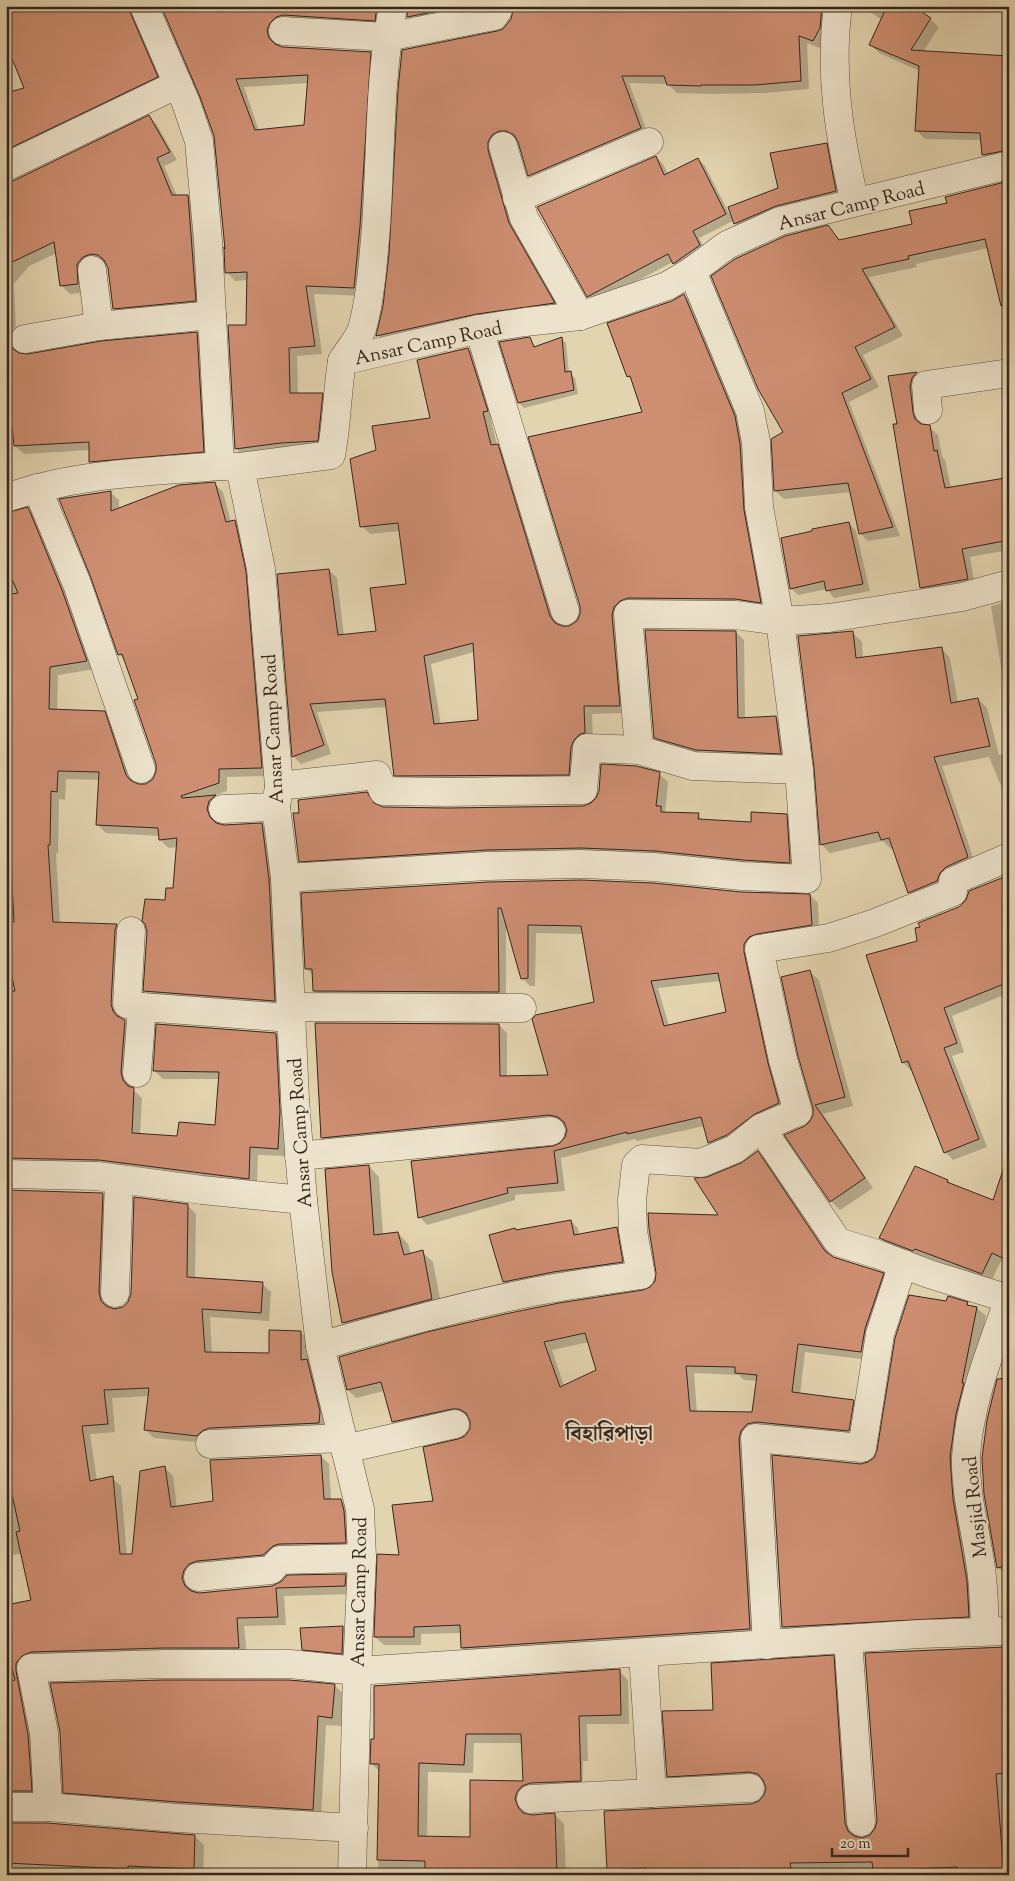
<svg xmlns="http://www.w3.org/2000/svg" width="1015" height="1881" viewBox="0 0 1015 1881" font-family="'Sorts Mill Goudy','Noto Serif Bengali',serif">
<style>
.shadow{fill:#0003;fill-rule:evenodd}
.building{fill:#ce8e72;stroke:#35251d;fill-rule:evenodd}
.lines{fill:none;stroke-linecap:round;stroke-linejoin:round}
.minor-casing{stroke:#605142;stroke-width:29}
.minor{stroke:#ede3cc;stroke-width:28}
.labels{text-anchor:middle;stroke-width:4;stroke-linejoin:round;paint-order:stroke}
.street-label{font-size:19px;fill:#35251d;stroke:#ede3cc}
.quarter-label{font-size:21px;font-weight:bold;fill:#35251d;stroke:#ede3cc}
</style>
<rect width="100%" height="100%" fill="#e3d4b0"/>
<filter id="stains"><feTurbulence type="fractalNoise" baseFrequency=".004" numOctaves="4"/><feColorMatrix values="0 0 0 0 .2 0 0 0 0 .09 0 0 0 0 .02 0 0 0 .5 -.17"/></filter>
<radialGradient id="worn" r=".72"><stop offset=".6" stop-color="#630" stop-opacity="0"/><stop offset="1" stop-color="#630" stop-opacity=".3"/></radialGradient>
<!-- shadow -->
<g class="shadow">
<polygon points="6,6 139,6 165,85 6,162 6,95 26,89 8,44 6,45"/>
<path d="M163 6H388L383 29 275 40 277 46 282 48 370 53 378 61 362 296 314 294 322 354 297 356 298 394H322L330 403 326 449 244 457 236 448 248 326V280L235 281 227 272 215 136 202 96ZM308 83 305 127 259 131 244 87Z"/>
<polygon points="409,6 495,6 417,25 408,17"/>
<polygon points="514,6 833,6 822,49 807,43 809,89 765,93 709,94 677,93 668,84 629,83 649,137 538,184 529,176 519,140 508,139 562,311 386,344 378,335 503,30 512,19"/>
<polygon points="861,6 910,6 930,19 939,27 923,52 1009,57 1009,159 992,163 984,155 982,140 925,139 916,130 920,71 879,53 871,45 882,20"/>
<polygon points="981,6 1009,6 1009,12"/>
<polygon points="149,117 157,125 177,160 164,166 177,196 188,196 196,205 203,309 122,317 114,308 107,263 100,262 86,292 70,294 61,285 57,253 29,266 14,284 16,329 19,332 20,340 17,351 20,355 27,356 197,333 205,342 211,460 99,470 90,462 90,450 24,454 15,446 14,435 11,436 6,431 6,183 13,182"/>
<polygon points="826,144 836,154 846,201 746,234 736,224 730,208 779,189"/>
<polygon points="656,157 663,164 668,174 698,159 705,166 733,221 699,238 707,253 681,271 673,262 595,303 588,296"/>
<polygon points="1009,182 988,248 916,264 917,267 869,277 903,336 863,355 879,387 849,402 900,536 868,541 860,533 851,492 784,499 775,491 785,433 828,227 841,241 914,225 949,204"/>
<path d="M684 295 692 303 743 425 768 610 637 606 627 713 592 714 593 741 577 782 404 783 396 775 387 707 317 712 331 754 301 764 293 756 329 570 337 578 344 635 377 632 407 585 400 531 370 534 362 526 377 451 431 419 468 349 476 357 495 419 491 420 497 445 505 453 558 625 570 627 578 622 643 413 633 381 628 376 673 302ZM474 652 479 721 441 725 431 664Z"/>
<polygon points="561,338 566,343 569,373 575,378 578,394 524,408 519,403 501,343 529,339 536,347"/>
<polygon points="917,374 924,382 918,395 920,421 922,425 929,427 938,435 942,456 945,460 951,488 1009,479 1009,550 970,557 975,587 929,596 921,587 898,425 890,377"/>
<polygon points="214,483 223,492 231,522 235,521 243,530 270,776 227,777 227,791 214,796 223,804 215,818 217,824 223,826 262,824 270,833 283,1009 153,999 145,991 166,902 174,890 177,847 169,848 160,840 160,836 106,833 97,824 100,780 66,779 65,800 59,799 58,853 56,853 60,924 117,925 125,934 119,1013 121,1019 133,1029 129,1082 131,1088 142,1098 140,1135 179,1137 216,1126 220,1079 163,1079 154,1070 276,1034 284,1042 288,1120 286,1156 258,1155 257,1187 6,1169 6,514 28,509 36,517 70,599 95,669 58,675 57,711 104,713 113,721 134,784 147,785 153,780 158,772 157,764 140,700 126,661 119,654 93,578 110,492 119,500 119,509"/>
<polygon points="849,523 856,531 870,591 834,598 827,589 798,595 791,588"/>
<polygon points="1009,601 1009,690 1004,685 991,606"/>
<polygon points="736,632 744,640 745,719 776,718 784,726 789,761 705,758 663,746 655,738"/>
<polygon points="853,633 862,642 863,659 942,649 950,658 958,703 978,699 987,708 999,755 1009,752 1009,805 989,757 942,766 976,866 918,901 909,892 894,848 891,849 883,841 830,853 821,844"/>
<polygon points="659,774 668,782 665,812 666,813 698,815 704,821 752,823 786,815 795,824 798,871 309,870 300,861 301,814 366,793 377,806 383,808 448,809 584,807"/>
<polygon points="1009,877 1009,993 952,1016 964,1052 952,1056 987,1147 953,1160 945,1152 913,1070 911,1071 903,1062 919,942 959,908"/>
<path d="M741 893 810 895 818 903 819 932 765 941 786 1111 717 1151 709 1143 704 1126 637 1141 635 1139 561 1158 565 1191 515 1195V1200L427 1225 420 1217 561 1144 567 1137 568 1130 566 1124 558 1123 330 1146 322 1138 499 1025 507 1033V1077H550L595 1003 583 934 536 933 535 986H530L522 978 506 922V1000L322 999 314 991V976L306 968 303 894ZM721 981 728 1013 669 1026 658 988Z"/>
<polygon points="809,971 819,980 853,1106 823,1114 873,1188 840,1210 831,1201 805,1127 811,1122 815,1115"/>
<path d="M757 1152 766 1161 830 1256 883 1274 891 1282 869 1360 805 1352 800 1395 853 1401 861 1409 857 1439 765 1430 758 1637 471 1656 462 1648V1633L421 1634V1645H384L375 1637 400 1557 435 1502 459 1440 466 1437 471 1428 469 1417 461 1416 401 1430 393 1422 384 1391 356 1398 348 1390 651 1288 720 1217 707 1179 742 1165ZM589 1342 597 1371 564 1386 552 1350ZM694 1373 739 1375 744 1380 757 1381 753 1413H697ZM851 1407H854L849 1437H847Z"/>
<polygon points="1009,1158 1009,1265 1001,1261 991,1282 923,1256 922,1259 889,1247 881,1238 916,1168 948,1181 953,1186 994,1202"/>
<polygon points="369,1166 379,1177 383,1235 398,1233 408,1244 411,1254 422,1252 433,1262 442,1309 354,1333 344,1323 334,1272"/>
<polygon points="6,1191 102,1194 111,1202 107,1302 109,1308 115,1310 123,1308 129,1302 187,1205 196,1214 195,1279 262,1284 271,1292 269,1321 210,1317 212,1353 270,1354 301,1332 309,1341 309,1363 315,1368 327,1431 206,1443 154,1438 146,1430 149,1396 112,1398 115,1432 90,1434 97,1481 112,1478 121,1486 127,1555 133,1555 164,1467 173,1476 177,1508 214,1502 321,1456 329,1464 331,1500 341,1500 349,1509 354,1551 192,1579 190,1588 192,1593 199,1594 273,1587 345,1575 354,1584 353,1594 284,1596 286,1625 244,1626 247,1656 40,1660 39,1799 6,1799 6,1606 32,1601 22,1553 6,1557"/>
<polygon points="571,1221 578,1228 579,1235 617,1228 624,1236 629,1269 511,1289 504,1282 516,1231"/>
<polygon points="947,1302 967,1304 970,1306 977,1308 986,1316 964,1423 977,1625 792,1636 783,1627 861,1465 868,1464 875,1459"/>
<polygon points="1009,1379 1009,1575 1006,1576 998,1567"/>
<polygon points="343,1627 350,1634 349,1660 311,1656 303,1649"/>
<polygon points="1009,1648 1009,1875 865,1875 862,1870 808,1871 808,1875 614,1875 609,1869 760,1802 765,1795 767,1788 765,1782 759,1780 676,1784 668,1776 714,1712 833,1657 842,1665 853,1833 855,1837 863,1839 871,1836 876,1830 878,1821 866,1654"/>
<path d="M619 1671 628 1680 629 1724H587L588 1761H583L582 1790 524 1809 526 1815 532 1816 555 1815 564 1824 566 1875H378L380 1772 372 1764ZM474 1743H523L524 1782 471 1839 427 1838 428 1772 473 1773Z"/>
<polygon points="335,1686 344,1694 341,1726 326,1725 321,1818 73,1801 64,1792"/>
<polygon points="6,1824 194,1836 204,1845 203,1875 6,1875"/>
</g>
<!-- building -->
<g class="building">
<polygon points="6,6 129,6 130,12 158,77 6,150 6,93 24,88 6,44"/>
<path d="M161 6H377L375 21 283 15 276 17 270 23 267 30 269 38 275 44 282 47 371 52 360 226 354 288 306 286 315 346 289 348 290 393H323L318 441 281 443 235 449 228 325H246L247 272 225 273 224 247 225 249 214 136 200 97ZM308 75 304 125 255 130 236 79Z"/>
<polygon points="408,6 463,6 407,17"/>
<polygon points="514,6 822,6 820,28 813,41 799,36 801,81 755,85 701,85 701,86 667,85 664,76 622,76 641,128 528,176 518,142 514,135 506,131 499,131 492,135 488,142 488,150 509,223 555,303 477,314 376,336 383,306 389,254 398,90 402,50 497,31 503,29 511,19"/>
<polygon points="887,6 913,6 931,18 911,50 1009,56 1009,150 982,155 980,133 915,131 919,66 869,45"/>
<polygon points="149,115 170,152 157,158 172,195 188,195 196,301 113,309 108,268 104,260 98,255 91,254 83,257 77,264 78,284 60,286 54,242 6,265 6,182 13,181"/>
<polygon points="827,143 836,191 776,206 734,224 728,207 778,188 770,153"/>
<polygon points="656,156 664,175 698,158 726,214 693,231 700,245 673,264 668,254 587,297 537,207"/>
<polygon points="1009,181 1009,305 1001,306 985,239 908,256 909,259 862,269 895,327 855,347 871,379 842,393 893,527 859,534 848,483 774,491 771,439 783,432 758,389 711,276 735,259 785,236 828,225 839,240 912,224 909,211 947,203 945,197"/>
<path d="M684 294 735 416 740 444 744 510 761 603 735 599 628 598 620 601 614 607 612 615 620 706H584L585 733 580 734 574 740 571 747 569 775 394 776 385 699 310 704 324 745 292 757 277 574 329 569 338 635 376 631 370 588 406 584 398 523 360 527 350 459 376 450 372 426 430 418 417 360 468 348 488 411 483 412 491 445 498 444 550 616 555 623 562 626H569L577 621 580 614V606L528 437 642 412 630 376 627 377 607 323 672 301ZM473 643 478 720 434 724 424 656Z"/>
<polygon points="197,332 204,452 89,462 89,442 14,446 12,426 6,427 6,343 10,343 13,349 19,353 28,354 101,341"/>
<polygon points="530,337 534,347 562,337 565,372 571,371 574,390 518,403 499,342"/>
<polygon points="917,372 912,378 910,386 913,412 915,419 921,424 930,425 934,451 937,450 945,488 1005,478 1009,498 1009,540 962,549 968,579 920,588 893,424 897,424 888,376"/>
<polygon points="215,482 226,522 235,520 246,571 262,768 219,769 219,783 181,796 182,798 216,795 209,801 207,809 210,817 216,823 224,825 262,823 269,879 275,1001 143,991 147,932 145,924 142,921 145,899 165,900 166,888 173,888 177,838 159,840 158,828 96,825 99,772 58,771 57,792 51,791 50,845 48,845 53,922 117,924 115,930 111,1004 113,1011 117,1016 125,1020 121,1072 123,1080 128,1086 134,1088 132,1133 177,1136 179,1122 215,1125 219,1072 153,1071 156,1024 276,1033 280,1111 278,1149 250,1147 249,1179 99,1160 6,1158 6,992 15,991 6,950 6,924 14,922 10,844 6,844 6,595 18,593 6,565 6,513 28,507 62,590 87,661 50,667 49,709 105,711 126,775 130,780 138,784 146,784 153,779 156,771 156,764 134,700 138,699 122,654 118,655 91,578 59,499 111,491 111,511 179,485"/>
<polygon points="849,522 863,584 826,591 824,581 790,589 781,538 812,531 812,529"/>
<polygon points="645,630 736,631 738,718 776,716 781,754 696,750 654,738"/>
<polygon points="853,631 856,658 942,647 951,703 978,698 990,746 934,757 968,857 946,867 940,873 937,881 908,893 889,838 881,840 878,832 820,845 814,768 798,636"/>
<polygon points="601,764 636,766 660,772 656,806 661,806 661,812 699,813 698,819 751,822 751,812 787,814 790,863 743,860 655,851 581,848 486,850 299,862 293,813 299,813 298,800 367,792 374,803 383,807 448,808 583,806 591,803 596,798 599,791"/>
<polygon points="1009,875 1009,982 944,1008 957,1043 944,1048 979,1139 944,1153 908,1061 902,1063 866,955 917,941 915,928 920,927 918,923 959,907 966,900 969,891"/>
<path d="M581 880 653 883 741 892 810 894 812 925 757 934 749 937 744 944V952L768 1063 779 1103 755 1114 727 1135 708 1143 701 1117 627 1134V1132L554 1151 558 1183 507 1188 508 1193 418 1218 411 1161 553 1146 560 1143 565 1137 567 1130 564 1122 558 1117 549 1115 321 1138 315 1023 499 1024 500 1076 548 1075 532 1019 536 1015 594 1002 581 926 528 925V978L521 979 501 908H498L499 992 313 991 312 969H305L301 893 488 882ZM718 973 726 1012 664 1026 651 981Z"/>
<polygon points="810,970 845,1097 815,1105 865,1178 830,1202 784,1135 805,1126 810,1121 813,1115 813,1108 798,1056 781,977"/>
<path d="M758 1151 825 1251 833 1257 884 1273 865 1329 861 1352 798 1344 792 1392 854 1400 849 1431 756 1422 747 1424 741 1431 739 1439 750 1629 461 1648 460 1625 414 1627V1637H374L377 1554 399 1555 392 1505 433 1501 423 1447 458 1439 465 1436 470 1429V1421L466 1413 459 1409H452L392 1422 381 1382 347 1390 339 1357 427 1332 505 1314 559 1303 643 1290 650 1287 655 1281 656 1273 649 1229 648 1213 718 1215 694 1178 707 1177 741 1163ZM585 1333 596 1370 560 1387 544 1342ZM686 1366 735 1367V1373L757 1375 752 1412 690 1411Z"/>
<polygon points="1005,1164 1009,1164 1009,1261 992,1253 982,1274 915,1249 913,1251 879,1238 915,1166 948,1180 947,1182 993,1200"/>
<polygon points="369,1165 374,1235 398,1232 404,1255 423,1250 432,1299 342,1323 332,1272 325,1169"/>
<polygon points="6,1190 103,1193 99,1292 101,1301 106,1306 114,1309 123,1307 128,1302 131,1294 134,1197 188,1204 187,1277 263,1282 261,1313 202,1309 205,1352 269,1353 269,1330 301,1331 301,1360 307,1359 320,1411 319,1423 209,1428 202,1431 197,1436 144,1430 149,1388 104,1390 108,1424 82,1426 90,1481 113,1476 120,1554 132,1554 140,1471 165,1466 171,1507 213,1501 210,1460 321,1455 324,1499 341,1499 344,1511 346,1543 279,1544 273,1546 263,1555 197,1561 189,1564 184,1570 182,1578 185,1586 191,1591 199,1593 272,1586 282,1581 287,1575 346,1574 345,1586 276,1588 278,1617 237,1618 239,1648 163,1648 31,1652 22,1656 16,1663 16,1671 28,1735 32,1791 6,1791 6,1682 15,1680 6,1644 6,1605 31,1600 16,1532 20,1531 6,1467"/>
<polygon points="571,1220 574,1235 617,1227 623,1262 553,1272 503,1282 489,1235 515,1228 516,1230"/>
<polygon points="909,1295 946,1301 948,1296 968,1302 967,1305 977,1307 962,1383 964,1383 956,1414 950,1457 953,1499 967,1581 969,1617 782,1627 772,1455 861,1464 868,1462 874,1458 877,1450 895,1338"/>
<polygon points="1009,1378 1009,1565 997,1568 984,1494 982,1458 987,1420 997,1379"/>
<polygon points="343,1626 342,1654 302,1650 300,1628"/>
<polygon points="1005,1647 1005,1729 1009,1773 996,1774 1004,1875 958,1875 957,1867 873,1871 872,1862 790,1863 792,1875 740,1875 739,1869 647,1873 646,1868 607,1870 604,1811 751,1804 759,1801 764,1795 766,1788 763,1780 758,1774 750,1772 667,1777 662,1711 713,1710 711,1663 834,1655 845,1823 848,1831 854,1836 862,1838 870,1835 875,1828 877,1821 865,1653"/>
<path d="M620 1669 621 1715 579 1716 581 1781 530 1783 522 1786 517 1792 515 1799 518 1807 523 1813 532 1815 555 1813 557 1875H425V1861L377 1860 379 1764H370L371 1739H374V1686ZM466 1734H521L523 1781 470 1780V1837L418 1836 419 1763 464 1765Z"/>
<polygon points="163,1680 289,1680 335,1684 332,1718 318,1716 313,1810 178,1802 63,1793 60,1732 50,1683"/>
<polygon points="6,1823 47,1823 195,1835 194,1869 128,1866 128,1869 6,1863"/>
</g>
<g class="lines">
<!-- minor casing -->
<g class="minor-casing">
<g id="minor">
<polyline points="144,6 186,103 199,141 208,241 220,466"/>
<path d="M838 6C829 73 839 137 855 202"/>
<polyline points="283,31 387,37 494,16 498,10 498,6"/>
<polyline points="503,146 524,218 580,316"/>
<polyline points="6,167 178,84"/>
<polyline points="517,198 649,142"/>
<polyline points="92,270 99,326 212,315"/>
<polyline points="479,329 565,611"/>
<polyline points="25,339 99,326"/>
<path d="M342 361C348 351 358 340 362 329 371 296 373 261 376 227 381 153 379 79 393 6"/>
<polyline points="928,410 926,385 1009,373"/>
<polyline points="37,488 77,584 141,769"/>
<path d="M6 498C74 473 149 472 220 466L238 467"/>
<polyline points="639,750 628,614 735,615 780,621 829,618 962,597 1009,584"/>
<polyline points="279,786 377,775 383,791 448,792 583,790 587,748 639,750 693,766 799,770"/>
<polyline points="223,809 276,807"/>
<polyline points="285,878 487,866 581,864 654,867 742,876 807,879 799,770 780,621 759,507 756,442 750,411 692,271"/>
<polyline points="131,931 127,1004 142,1007 137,1073"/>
<polyline points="142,1007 291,1018"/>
<polyline points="290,1007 522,1008"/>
<polyline points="761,1128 838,1242 877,1254 929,1274 1009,1299"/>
<polyline points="299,1156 551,1131"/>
<polyline points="6,1174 97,1176 202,1190 303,1200"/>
<polyline points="115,1293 119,1179"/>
<path d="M320 1346C389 1326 457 1307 528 1293 565 1285 603 1281 641 1275L633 1231 632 1200 636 1165 642 1159 701 1163 735 1149 761 1128 798 1112 783 1060 759 949 829 938 875 923 953 892V881L1009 857"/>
<polyline points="210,1444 342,1438"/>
<polyline points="345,1449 455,1424"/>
<polyline points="198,1577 271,1570 280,1560 362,1558"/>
<path d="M985 1631C984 1608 984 1585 980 1562 975 1528 965 1492 966 1457 969 1403 991 1349 1009 1299"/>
<polyline points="848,1639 861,1822"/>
<polyline points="767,1645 755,1438 862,1448 880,1334 903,1264"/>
<polyline points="643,1653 652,1793"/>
<polyline points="531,1799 750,1788"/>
<polyline points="6,1807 48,1807 177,1818 354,1828"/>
<polyline points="48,1807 44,1733 31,1668 163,1664 290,1664 357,1671 920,1634 1009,1631"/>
<path d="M352 1875 357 1671 362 1558 360 1509 320 1346 303 1200 295 1100 285 878 276 807 279 786 261 569 240 467 331 455C337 424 337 392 342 361L479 329 525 322 580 316 667 286 692 271 727 245 780 221 1009 165"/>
</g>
</g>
<!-- minor -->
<use href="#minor" class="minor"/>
</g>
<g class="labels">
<!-- street labels -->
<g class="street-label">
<text transform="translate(851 205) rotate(-14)" y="7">Ansar Camp Road</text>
<text transform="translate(428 342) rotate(-12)" y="7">Ansar Camp Road</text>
<text transform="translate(272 729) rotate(-93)" y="7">Ansar Camp Road</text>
<text transform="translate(299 1133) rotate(-94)" y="7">Ansar Camp Road</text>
<text transform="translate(974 1507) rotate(-96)" y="7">Masjid Road</text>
<text transform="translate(358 1592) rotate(-89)" y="7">Ansar Camp Road</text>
</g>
<!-- quarter labels -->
<g class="quarter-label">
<text x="609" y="1440">বিহারিপাড়া</text>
</g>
</g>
<!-- margin -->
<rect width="1015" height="1881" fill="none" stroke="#e3d4b0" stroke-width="25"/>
<rect x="8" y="8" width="1000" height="1866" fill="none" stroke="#35251d" stroke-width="2.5"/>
<rect x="12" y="12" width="990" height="1856" fill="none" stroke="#35251d"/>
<!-- scale -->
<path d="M832 1848v8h76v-8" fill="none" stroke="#35251d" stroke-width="2.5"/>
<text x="840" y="1848" font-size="15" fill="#35251d" stroke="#ede3cc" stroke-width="4" paint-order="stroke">20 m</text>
<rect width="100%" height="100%" filter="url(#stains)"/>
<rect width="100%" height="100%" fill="url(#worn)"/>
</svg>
